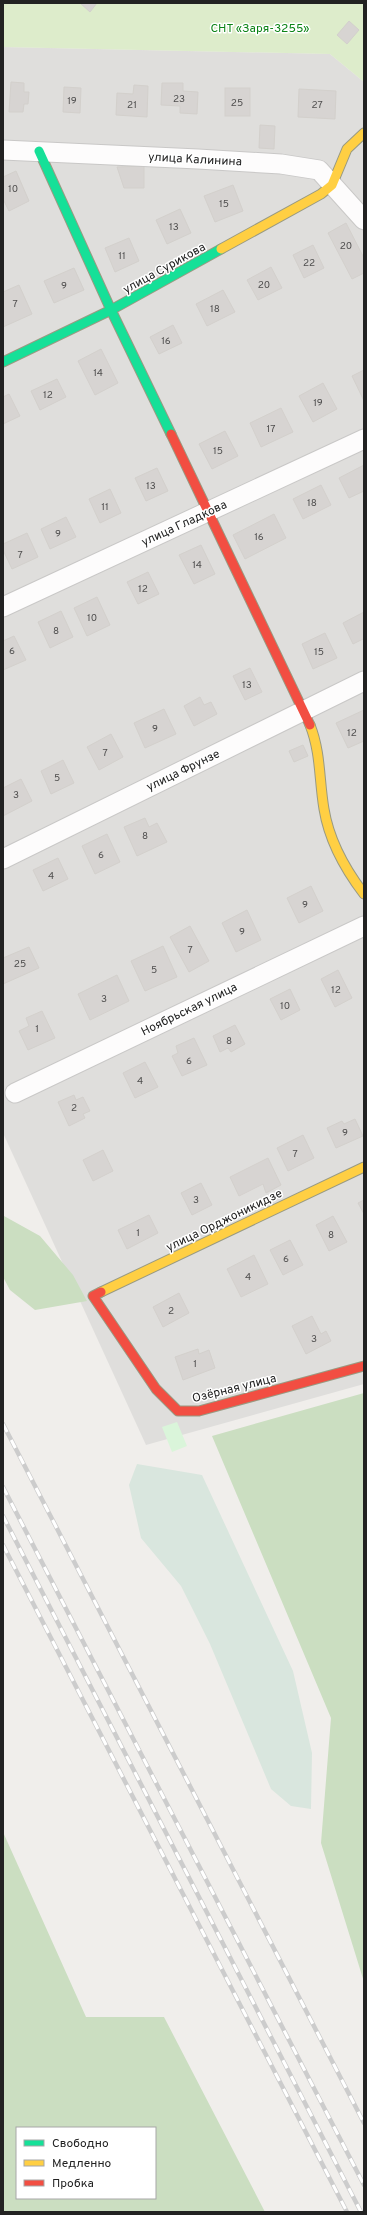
<svg xmlns="http://www.w3.org/2000/svg" width="367" height="2215" viewBox="0 0 367 2215" font-family="Overpass,sans-serif">
<style>
.residential{fill:#dfdedc}
.grass{fill:#ddeccb}
.forest{fill:#cbdec1;fill-rule:evenodd}
.wetland{fill:#d9e6de}
.park{fill:#daf5da}
.building{fill:#d7d4d2;stroke:#d3d0cc}
.lines{fill:none;stroke-linecap:round;stroke-linejoin:round}
.street-casing{stroke:#c9c8c7;stroke-width:21}
.fast-casing{stroke:#999a82;stroke-width:11}
.slow-casing{stroke:#999a82;stroke-width:11}
.jam-casing{stroke:#999a82;stroke-width:11}
.street{stroke:#fdfcfc;stroke-width:19}
.fast{stroke:#16e098;stroke-width:9}
.slow{stroke:#ffcf43;stroke-width:9}
.jam{stroke:#f24e42;stroke-width:9}
.rail-casing{stroke:#ccc;stroke-width:4.5}
.rail{stroke:#fff;stroke-width:3;stroke-dasharray:9;stroke-linecap:butt}
.labels{text-anchor:middle;stroke-width:3;stroke-linejoin:round;paint-order:stroke}
.number-label{font-size:10px;fill:#4f4e4e}
.park-label{font-size:12px;fill:#0c8416;stroke:#fff}
.street-label{font-size:12px;fill:#222;stroke:#fff}
</style>
<rect width="100%" height="100%" fill="#f0eeeb"/>
<!-- residential -->
<polygon class="residential" points="3,47 330,54 364,82 364,1384 146,1445 3,1133"/>
<!-- grass -->
<polygon class="grass" points="3,3 364,3 364,82 330,54 3,47"/>
<!-- forest -->
<g class="forest">
<polygon points="3,1213 4,1216 40,1236 73,1275 87,1301 35,1310 10,1290 3,1277"/>
<polygon points="364,1393 364,1982 321,1843 331,1718 212,1436"/>
<path d="M3 1832 86 2017H164L265 2212H3ZM17 2128H155V2198H17Z"/>
</g>
<!-- wetland -->
<polygon class="wetland" points="137,1464 202,1475 293,1671 312,1753 311,1809 291,1806 271,1789 210,1644 181,1586 141,1538 129,1485"/>
<!-- park -->
<polygon class="park" points="177,1422 187,1446 172,1452 162,1427"/>
<!-- building -->
<g class="building">
<polygon points="80,3 97,3 90,12"/>
<polygon points="349,21 359,30 347,44 337,35"/>
<polygon points="11,82 24,83 24,92 29,92 28,104 24,104 23,112 9,112"/>
<polygon points="162,83 183,83 183,91 198,92 197,114 180,113 180,106 161,105"/>
<polygon points="134,85 148,86 147,117 116,115 117,93 133,94"/>
<polygon points="64,87 81,88 80,113 63,112"/>
<rect x="225" y="88" width="25" height="28"/>
<polygon points="299,89 336,91 335,119 298,117"/>
<polygon points="260,125 275,126 274,149 259,148"/>
<polygon points="144,166 144,188 124,188 117,167"/>
<polygon points="16,171 29,201 9,211 3,199 3,177"/>
<polygon points="233,185 243,211 215,222 204,196"/>
<polygon points="180,209 191,233 167,244 156,220"/>
<polygon points="346,223 364,258 364,273 352,279 328,233"/>
<polygon points="129,238 139,261 115,272 105,248"/>
<polygon points="313,245 324,268 304,278 293,255"/>
<polygon points="271,267 282,288 258,300 247,280"/>
<polygon points="74,268 84,290 54,303 44,281"/>
<polygon points="19,285 32,314 3,327 3,292"/>
<polygon points="223,290 235,312 207,326 196,304"/>
<polygon points="173,325 182,343 159,354 150,337"/>
<polygon points="101,349 118,383 95,395 78,361"/>
<polygon points="364,370 364,401 352,376"/>
<polygon points="57,379 66,397 40,410 31,391"/>
<polygon points="323,383 337,409 313,422 299,396"/>
<polygon points="9,394 20,416 3,424 3,397"/>
<polygon points="281,408 293,432 261,447 250,423"/>
<polygon points="225,431 238,456 212,469 199,444"/>
<polygon points="364,465 364,491 349,498 339,478"/>
<polygon points="157,468 168,491 146,501 135,478"/>
<polygon points="321,485 331,505 303,519 293,499"/>
<polygon points="110,489 121,513 100,523 89,499"/>
<polygon points="274,514 286,538 245,559 233,535"/>
<polygon points="66,517 76,537 50,549 41,529"/>
<polygon points="27,533 38,557 12,569 3,550 3,544"/>
<polygon points="201,545 215,574 194,584 179,555"/>
<polygon points="148,572 159,594 138,604 127,582"/>
<polygon points="97,597 110,625 87,636 74,608"/>
<polygon points="61,611 73,637 50,648 38,622"/>
<polygon points="364,612 364,642 363,639 353,644 343,623"/>
<polygon points="325,633 337,658 313,669 302,644"/>
<polygon points="14,636 26,660 3,670 3,641"/>
<polygon points="250,668 262,692 245,700 233,676"/>
<polygon points="200,697 204,705 211,702 217,714 194,726 184,706"/>
<polygon points="164,709 176,734 145,748 134,723"/>
<polygon points="364,710 364,741 348,748 336,723"/>
<polygon points="111,734 123,757 99,770 87,747"/>
<polygon points="303,745 308,756 294,762 289,751"/>
<polygon points="63,760 74,783 51,794 41,771"/>
<polygon points="21,779 32,801 3,816 3,788"/>
<polygon points="145,818 149,827 157,823 167,842 137,856 124,827"/>
<polygon points="107,834 120,862 95,874 82,846"/>
<polygon points="58,858 68,879 43,891 33,870"/>
<polygon points="311,886 323,911 299,923 287,898"/>
<polygon points="247,910 261,940 236,952 222,923"/>
<polygon points="190,926 209,961 189,972 170,937"/>
<polygon points="163,946 177,977 145,991 131,961"/>
<polygon points="29,947 39,968 3,984 3,958"/>
<polygon points="338,970 352,998 335,1007 321,979"/>
<polygon points="117,975 129,1001 90,1020 78,994"/>
<polygon points="290,989 300,1010 281,1020 270,999"/>
<polygon points="42,1011 55,1038 28,1050 19,1031 29,1026 26,1018"/>
<polygon points="235,1025 245,1044 231,1052 228,1048 220,1052 213,1036"/>
<polygon points="194,1038 207,1065 182,1076 172,1056 178,1053 176,1046"/>
<polygon points="145,1062 158,1087 135,1098 123,1073"/>
<polygon points="74,1095 76,1100 83,1097 90,1111 83,1114 85,1118 69,1126 58,1102"/>
<polygon points="355,1119 363,1136 336,1148 327,1128 342,1121 344,1124"/>
<polygon points="303,1135 314,1158 288,1171 277,1148"/>
<polygon points="103,1150 113,1171 93,1181 83,1160"/>
<polygon points="268,1158 281,1185 266,1193 263,1184 239,1196 230,1177"/>
<polygon points="201,1183 212,1205 192,1215 181,1193"/>
<polygon points="364,1200 364,1214 358,1203"/>
<polygon points="149,1215 158,1233 127,1249 118,1230"/>
<polygon points="333,1216 347,1242 329,1251 316,1225"/>
<polygon points="290,1240 303,1265 283,1275 270,1250"/>
<polygon points="254,1255 268,1284 241,1297 227,1269"/>
<polygon points="179,1293 189,1313 163,1327 153,1307"/>
<polygon points="312,1316 321,1334 326,1331 331,1341 306,1354 292,1326"/>
<polygon points="198,1349 199,1354 209,1350 215,1368 183,1380 175,1357"/>
</g>
<g class="lines">
<!-- street casing -->
<g class="street-casing">
<g id="street">
<polyline points="3,150 198,159 281,164 319,170 364,220"/>
<polyline points="3,607 364,439"/>
<polyline points="3,859 364,681"/>
<polyline points="15,1093 364,926"/>
</g>
</g>
<!-- fast casing -->
<g class="fast-casing">
<g id="fast">
<polyline points="39,151 111,310 171,434"/>
<polyline points="3,362 111,310 221,249"/>
</g>
</g>
<!-- slow casing -->
<g class="slow-casing">
<g id="slow">
<polyline points="221,249 321,194 332,185 347,149 364,133"/>
<path d="M310 725C321 753 319 780 324 809 329 840 345 869 364 894"/>
<polyline points="101,1292 364,1167"/>
</g>
</g>
<!-- jam casing -->
<g class="jam-casing">
<g id="jam">
<polyline points="171,434 310,725"/>
<polyline points="101,1292 93,1296 156,1389 178,1411 199,1411 364,1366"/>
</g>
</g>
<!-- street -->
<use href="#street" class="street"/>
<!-- fast -->
<use href="#fast" class="fast"/>
<!-- slow -->
<use href="#slow" class="slow"/>
<!-- jam -->
<use href="#jam" class="jam"/>
<!-- rail casing -->
<g class="rail-casing">
<g id="rail">
<polyline points="3,1424 364,2123"/>
<polyline points="3,1487 364,2185"/>
<polyline points="3,1516 361,2212"/>
<polyline points="3,1545 347,2212"/>
</g>
</g>
<!-- rail -->
<use href="#rail" class="rail"/>
</g>
<g class="labels">
<!-- number labels -->
<g class="number-label">
<text x="179" y="102">23</text>
<text x="72" y="104">19</text>
<text x="237" y="106">25</text>
<text x="132" y="108">21</text>
<text x="317" y="108">27</text>
<text x="13" y="192">10</text>
<text x="224" y="207">15</text>
<text x="174" y="230">13</text>
<text x="346" y="249">20</text>
<text x="122" y="259">11</text>
<text x="309" y="266">22</text>
<text x="264" y="288">20</text>
<text x="64" y="289">9</text>
<text x="15" y="307">7</text>
<text x="215" y="312">18</text>
<text x="166" y="344">16</text>
<text x="98" y="376">14</text>
<text x="48" y="398">12</text>
<text x="318" y="406">19</text>
<text x="271" y="432">17</text>
<text x="218" y="454">15</text>
<text x="151" y="489">13</text>
<text x="312" y="506">18</text>
<text x="105" y="510">11</text>
<text x="58" y="537">9</text>
<text x="259" y="540">16</text>
<text x="20" y="558">7</text>
<text x="197" y="568">14</text>
<text x="143" y="592">12</text>
<text x="92" y="621">10</text>
<text x="56" y="634">8</text>
<text x="12" y="654">6</text>
<text x="319" y="655">15</text>
<text x="247" y="688">13</text>
<text x="155" y="732">9</text>
<text x="352" y="736">12</text>
<text x="105" y="756">7</text>
<text x="57" y="781">5</text>
<text x="16" y="798">3</text>
<text x="145" y="839">8</text>
<text x="101" y="858">6</text>
<text x="51" y="879">4</text>
<text x="305" y="908">9</text>
<text x="242" y="935">9</text>
<text x="190" y="953">7</text>
<text x="20" y="967">25</text>
<text x="154" y="973">5</text>
<text x="336" y="993">12</text>
<text x="104" y="1002">3</text>
<text x="285" y="1009">10</text>
<text x="37" y="1032">1</text>
<text x="229" y="1044">8</text>
<text x="189" y="1064">6</text>
<text x="140" y="1084">4</text>
<text x="74" y="1111">2</text>
<text x="345" y="1136">9</text>
<text x="295" y="1157">7</text>
<text x="196" y="1203">3</text>
<text x="138" y="1236">1</text>
<text x="331" y="1238">8</text>
<text x="286" y="1262">6</text>
<text x="248" y="1280">4</text>
<text x="171" y="1314">2</text>
<text x="314" y="1342">3</text>
<text x="195" y="1367">1</text>
</g>
<!-- park labels -->
<g class="park-label">
<text x="260" y="32">СНТ «Заря-3255»</text>
</g>
<!-- street labels -->
<g class="street-label">
<text transform="translate(195 159) rotate(3)" y="4">улица Калинина</text>
<text transform="translate(164 268) rotate(-29)" y="4">улица Сурикова</text>
<text transform="translate(184 523) rotate(-25)" y="4">улица Гладкова</text>
<text transform="translate(183 770) rotate(-26)" y="4">улица Фрунзе</text>
<text transform="translate(189 1009) rotate(-26)" y="4">Ноябрьская улица</text>
<text transform="translate(224 1220) rotate(-26)" y="4">улица Орджоникидзе</text>
<text transform="translate(234 1388) rotate(-14)" y="4">Озёрная улица</text>
</g>
</g>
<!-- border -->
<rect width="367" height="2215" fill="none" stroke="#222222" stroke-width="8"/>
<!-- legend -->
<rect x="16" y="2127" width="140" height="72" fill="#ffffff" stroke="#a7a7a7"/>
<rect x="24" y="2140" width="20" height="6" fill="#16e098" stroke="#a7a7a7"/>
<text x="52" y="2147" font-size="12" fill="#222222">Свободно</text>
<rect x="24" y="2160" width="20" height="6" fill="#ffcf43" stroke="#a7a7a7"/>
<text x="52" y="2167" font-size="12" fill="#222222">Медленно</text>
<rect x="24" y="2180" width="20" height="6" fill="#f24e42" stroke="#a7a7a7"/>
<text x="52" y="2187" font-size="12" fill="#222222">Пробка</text>
</svg>
